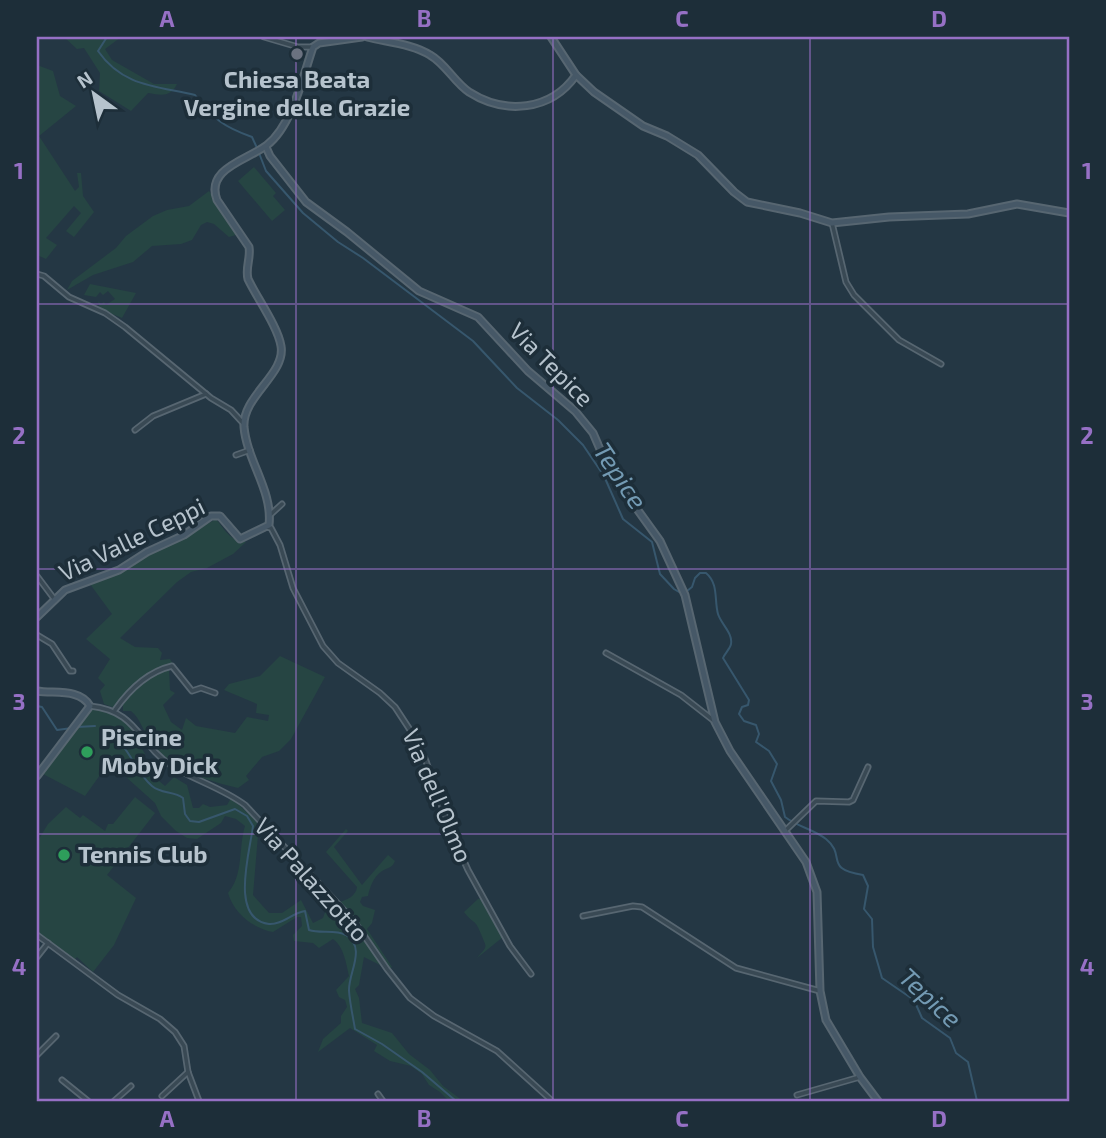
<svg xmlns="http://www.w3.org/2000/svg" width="1106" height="1138" viewBox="0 0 1106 1138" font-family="'Exo 2',sans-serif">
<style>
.green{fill:#264543}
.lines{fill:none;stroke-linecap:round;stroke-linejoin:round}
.stream{stroke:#37576d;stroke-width:2}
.street-casing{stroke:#576671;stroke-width:7}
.secondary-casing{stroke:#576671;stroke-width:9}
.street{stroke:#394954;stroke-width:3.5}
.secondary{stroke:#465867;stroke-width:5}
.grid{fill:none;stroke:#9670c5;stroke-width:2;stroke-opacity:0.55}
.worship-dot{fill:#6b7280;stroke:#1d2e39;stroke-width:2.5}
.leisure-dot{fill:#2e9e5b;stroke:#1d2e39;stroke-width:2.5}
.labels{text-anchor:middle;stroke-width:7;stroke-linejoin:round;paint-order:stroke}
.poi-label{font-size:24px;font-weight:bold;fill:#b6c3cd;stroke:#1d2e39;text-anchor:start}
.street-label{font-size:24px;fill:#b6c3cd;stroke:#1d2e39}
.water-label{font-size:26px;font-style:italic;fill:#739ab3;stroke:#1d2e39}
.neatline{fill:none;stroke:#9670c5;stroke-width:2.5}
.grid-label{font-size:23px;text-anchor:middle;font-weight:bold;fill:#9670c5}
</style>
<rect width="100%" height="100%" fill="#243744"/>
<!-- green -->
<g class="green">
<path d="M64 37H121L105 49 112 60 154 84H177C170 98 161 95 148 93L131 111 99 91 100 73 84 48 77 49Z"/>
<polygon points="37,65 53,71 60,96 76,106 39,136 75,191 79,187 77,173 81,173 83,196 94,212 74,237 66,231 81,213 74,206 46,238 57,245 46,259 37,255"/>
<polygon points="254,167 276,193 273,196 285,210 272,221 238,181"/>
<polygon points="209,191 238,232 236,235 229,237 214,224 207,222 201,225 192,240 181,244 152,246 133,262 93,275 67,290 72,281 116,248 126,236 153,216 167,210 189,206"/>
<polygon points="90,284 136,293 122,318 100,309 98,301 101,304 104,302 106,305 115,299 108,291 103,295 100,292 96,297 84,295"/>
<path d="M216 519C224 529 231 542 246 542L233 554 207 568 191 572 177 582 120 638 135 647 158 648 162 653 160 660 170 659 173 664C148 671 130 687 115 708L104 704 100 691 105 685 98 678 110 659 86 639 112 614 90 584 176 542Z"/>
<path d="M280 656 325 677 291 739 279 751 262 757 246 776 249 780 238 788C205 780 173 771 152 743 143 732 141 719 131 711H123V704C135 690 151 674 169 669L170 690 175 693 163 705 171 722 182 730 186 718 196 726 235 733 247 717 268 721 269 715 256 713 257 704 224 690 229 684 260 676Z"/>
<path d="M92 708C116 709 131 725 144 742L141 747 145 754 140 765 165 786 174 777 187 785 193 808H199L203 804 210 807 227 805 231 798 259 823 253 895 269 913H282L301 900 313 923 323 918 330 898 352 922 382 966 364 957 359 985 355 989 359 998 362 1023 392 1033 409 1054 430 1070 443 1086 463 1101H449L440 1092 429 1085 422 1074 411 1066 390 1061 374 1051 377 1045 350 1028 318 1052 323 1039 341 1023V1016L347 1007 345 1000 339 997 336 990 349 976C346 963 344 947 333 939L319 948 313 943 294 941 293 935 302 926 301 917H297L273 932C252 928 234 913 228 893 244 874 238 849 245 826L236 819 225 816 221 823 197 839 187 838 176 831 161 816 155 803 117 769 121 763 118 757H113L85 796 41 773Z"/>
<polygon points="135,797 155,813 107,875 136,898 114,945 93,972 77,957 74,960 37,931 37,842 48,824 66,807 80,818 83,815 105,831 108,824 113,824"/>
<path d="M346 829 348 831 334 847 362 885 388 855 395 861C392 868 389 867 382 871 373 877 370 887 368 896L362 897 360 902 363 906 375 910 372 923 367 929 392 967 389 969 356 919 339 902C347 900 356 896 357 887L326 852Z"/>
<path d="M478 899H481L503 937 477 958C488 945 487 949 481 934 475 918 474 925 464 912Z"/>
</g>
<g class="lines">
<!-- stream -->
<g class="stream">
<path d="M107 37 98 51C123 87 157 86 195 95 213 119 224 127 252 137L257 148"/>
<path d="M259 153 266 171 303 213 338 242 363 258 473 341 517 388 558 420 583 445 604 476 623 519 652 542 660 574 674 589 679 592 687 591 692 587 695 578 700 573H706C719 584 714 600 718 614 721 624 733 633 731 644 730 649 725 653 723 658L749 700 748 705 742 707 739 714 744 721 756 725 759 734 756 742 769 751 777 764 771 781 781 800 785 817C798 827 813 829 826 839 847 856 823 869 863 875L868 886 864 909 872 919 873 947 882 978 914 1000 922 1018 950 1038 956 1053 968 1062 977 1101"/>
<polyline points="37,706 42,707 57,730 72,728"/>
<polyline points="77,727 95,726"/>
<path d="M109 734C130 746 134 771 152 786 161 794 174 791 183 798L185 814 190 821 199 822 235 809 247 816 253 826C250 852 229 919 269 924 282 925 292 913 305 911L309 930C320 934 335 929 346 935 367 948 348 973 349 991 350 1004 353 1017 355 1029L382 1044 422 1072 456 1101"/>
</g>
<!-- street casing -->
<g class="street-casing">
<g id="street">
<polyline points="264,37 298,47 313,47"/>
<polyline points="832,223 846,282 854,295 899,340 941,364"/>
<polyline points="37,274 44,276 69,297 105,313 125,327 211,398 231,410 244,424"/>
<polyline points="135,430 153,416 206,394"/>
<polyline points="236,455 250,450"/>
<polyline points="270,515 282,504"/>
<polyline points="267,527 271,528 280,545 293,588 323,646 338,663 380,693 395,707 416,739 426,761 450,830 468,870 510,946 531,974"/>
<polyline points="37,576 55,600"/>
<polyline points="37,635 52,644 70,671 73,671"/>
<polyline points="606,653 681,695 713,720"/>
<path d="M90 706C138 711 137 743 172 766 196 781 222 788 245 805L354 921 387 969 410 998 434 1016 497 1051 550 1099 549 1101"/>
<path d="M115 710C129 690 147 672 172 666L192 691 201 688 215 693"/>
<polyline points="785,831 816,801 849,802 853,800 868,767"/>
<polyline points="583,916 633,906 642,907 736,968 820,991"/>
<polyline points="37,935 118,995 160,1019 175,1032 184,1046 188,1072 199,1101"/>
<polyline points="37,957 48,943"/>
<polyline points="37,1055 56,1036"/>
<polyline points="62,1080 88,1101"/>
<polyline points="378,1094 383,1101"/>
<polyline points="797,1095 860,1077"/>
<polyline points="162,1096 188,1072"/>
<polyline points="114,1101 131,1086"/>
</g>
</g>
<!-- secondary casing -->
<g class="secondary-casing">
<g id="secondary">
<path d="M367 37C387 42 413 44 430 55 446 64 454 82 469 92 505 115 551 111 576 75"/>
<polyline points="551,37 576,75 594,92 643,126 667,136 698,155 734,192 747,202 800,213 832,223 889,217 968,214 1017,204 1069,213"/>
<polyline points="266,147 270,156 306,202 347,232 419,291 478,317 528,371 575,411 593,433 609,470 660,541 685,595 715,722 730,751 806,862 817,892 820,991 826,1020 860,1077 878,1101"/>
<path d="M37 617 65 590 119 570 147 552 184 535 211 516H220L240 539 269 525C273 491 247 461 244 427 242 396 286 374 281 346 278 327 257 298 248 279 245 268 251 258 249 247L217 200C205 168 248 160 267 145 292 126 303 76 313 47L319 43 362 37"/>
<path d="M37 691C54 694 80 688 90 706L37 776"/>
</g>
</g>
<!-- street -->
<use href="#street" class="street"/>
<!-- secondary -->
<use href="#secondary" class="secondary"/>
</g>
<!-- grid -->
<path class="grid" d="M296 37V1101M553 37V1101M810 37V1101M37 304H1069M37 569H1069M37 834H1069"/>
<!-- markers -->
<circle class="worship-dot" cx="297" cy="54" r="7"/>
<g class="leisure-dot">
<circle cx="87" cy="752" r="7"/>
<circle cx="64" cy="855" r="7"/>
</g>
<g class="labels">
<!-- poi labels -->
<g class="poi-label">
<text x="297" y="88" text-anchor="middle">Chiesa Beata<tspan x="297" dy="28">Vergine delle Grazie</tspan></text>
<text x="101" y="746">Piscine<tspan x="101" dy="28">Moby Dick</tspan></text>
<text x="78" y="863">Tennis Club</text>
</g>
<!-- street labels -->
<g class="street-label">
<text transform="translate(551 365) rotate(45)" y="8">Via Tepice</text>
<text transform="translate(132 540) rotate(-26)" y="8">Via Valle Ceppi</text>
<text transform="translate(437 796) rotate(67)" y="8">Via dell'Olmo</text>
<text transform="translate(311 880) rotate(48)" y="8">Via Palazzotto</text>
</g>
<!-- water labels -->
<g class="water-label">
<text transform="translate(620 476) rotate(56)" y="9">Tepice</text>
<text transform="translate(930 998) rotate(43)" y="9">Tepice</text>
</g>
</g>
<!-- border -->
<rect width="1106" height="1138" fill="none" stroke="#1d2e39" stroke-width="77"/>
<!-- north arrow -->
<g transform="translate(94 94) rotate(327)" stroke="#1d2e39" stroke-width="5" paint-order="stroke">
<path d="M0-5L12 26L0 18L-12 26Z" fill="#b6c3cd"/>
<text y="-10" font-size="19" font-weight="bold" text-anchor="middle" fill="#b6c3cd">N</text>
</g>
<rect x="38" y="38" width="1030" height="1062" class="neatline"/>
<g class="grid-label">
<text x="167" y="27">A</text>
<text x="424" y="27">B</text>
<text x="682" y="27">C</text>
<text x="939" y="27">D</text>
<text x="19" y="179">1</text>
<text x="1087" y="179">1</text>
<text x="19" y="444">2</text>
<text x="1087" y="444">2</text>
<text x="19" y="710">3</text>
<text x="1087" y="710">3</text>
<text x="19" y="975">4</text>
<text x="1087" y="975">4</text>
<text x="167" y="1127">A</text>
<text x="424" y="1127">B</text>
<text x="682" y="1127">C</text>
<text x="939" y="1127">D</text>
</g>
</svg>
